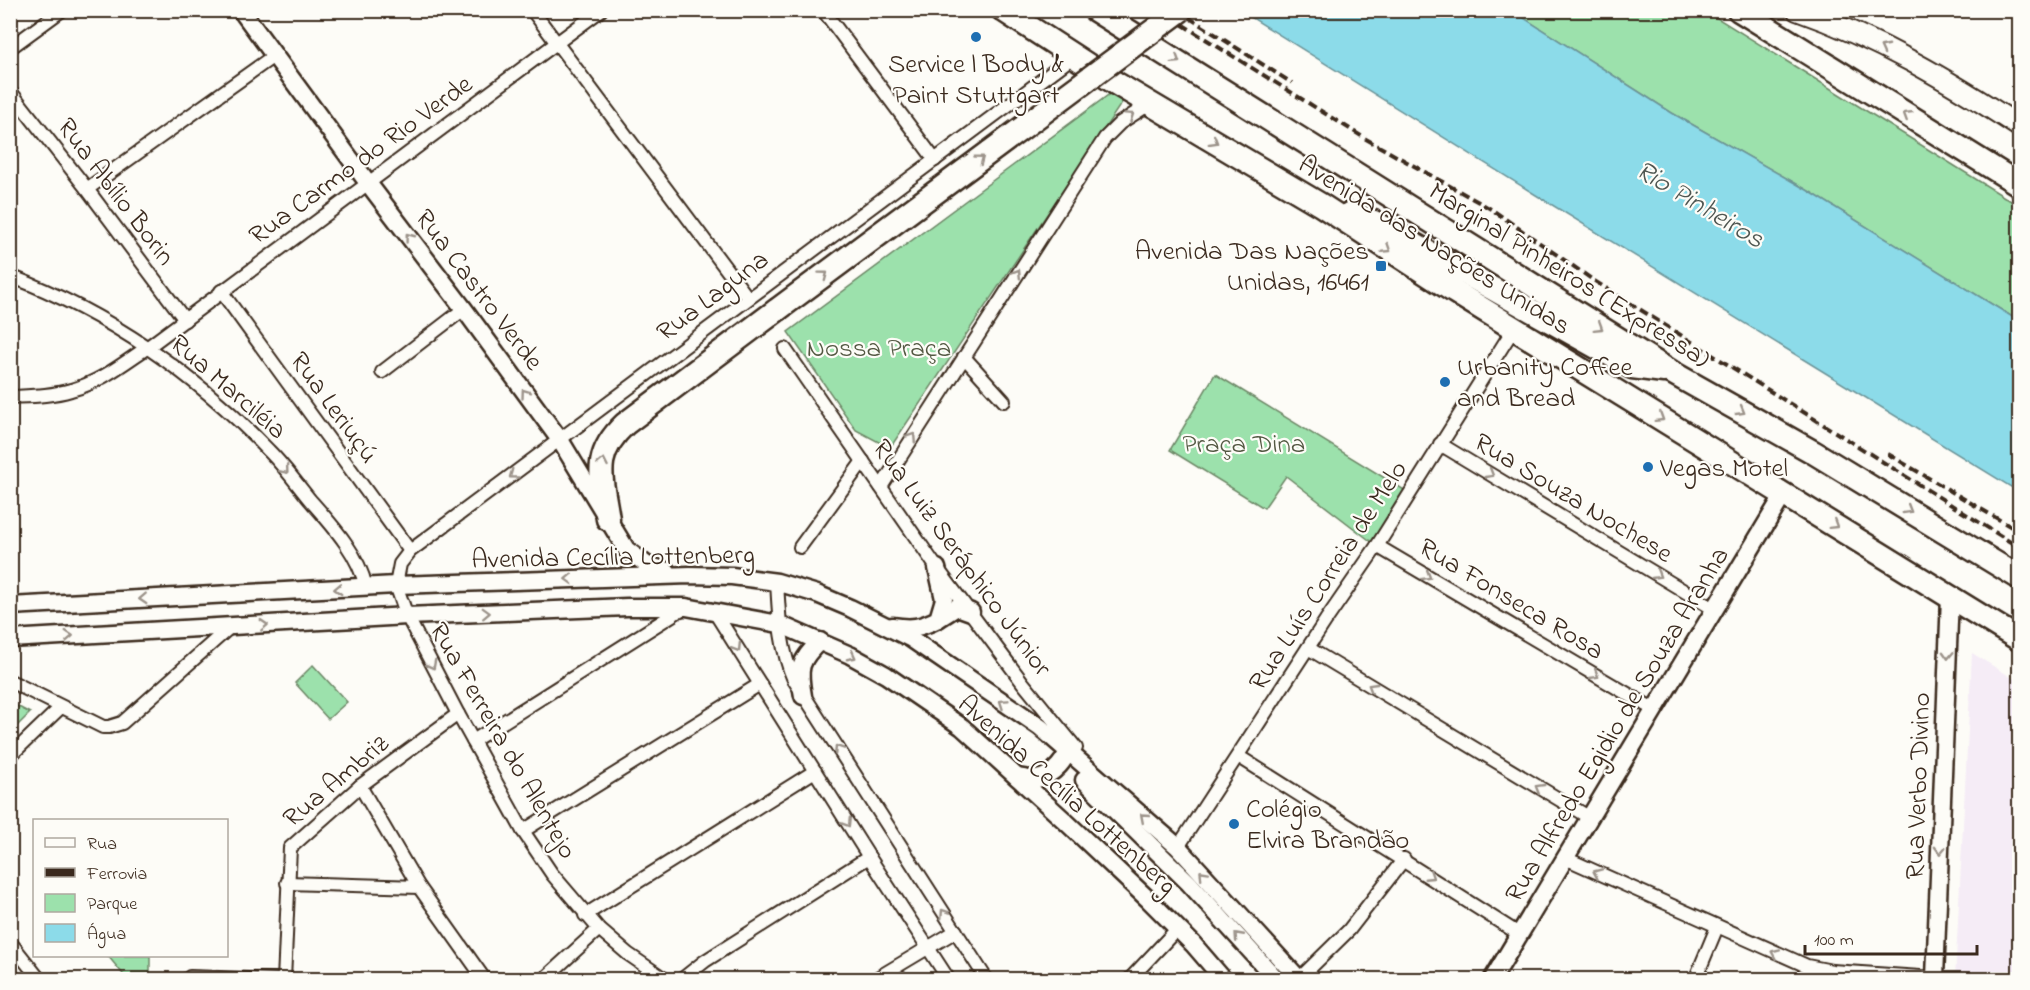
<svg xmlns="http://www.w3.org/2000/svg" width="2030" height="990" viewBox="0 0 2030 990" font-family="'Indie Flower',sans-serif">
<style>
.built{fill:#f5ecf6}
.green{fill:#9ce1ac;stroke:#6c8665;stroke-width:1.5}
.water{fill:#8cdbe9;stroke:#6c9498;stroke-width:1.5}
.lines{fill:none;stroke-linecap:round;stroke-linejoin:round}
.street-casing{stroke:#3b2a1e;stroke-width:16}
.secondary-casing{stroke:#3b2a1e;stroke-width:21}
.primary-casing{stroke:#3b2a1e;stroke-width:24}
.highway-casing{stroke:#3b2a1e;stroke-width:27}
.street{stroke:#fdfcf7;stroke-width:12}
.secondary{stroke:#fdfcf7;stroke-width:16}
.primary{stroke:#fdfcf7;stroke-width:20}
.highway{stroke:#fdfcf7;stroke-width:22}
.rail{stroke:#3b2a1e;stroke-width:4;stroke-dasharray:9 4.5;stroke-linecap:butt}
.highway-bridge-casing{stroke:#3b2a1e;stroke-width:27;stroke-linecap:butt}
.highway-bridge{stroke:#fdfcf7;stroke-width:22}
.oneway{stroke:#9c938a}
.poi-dot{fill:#1f6fb2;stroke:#fdfcf7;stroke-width:2}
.labels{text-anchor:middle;stroke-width:4.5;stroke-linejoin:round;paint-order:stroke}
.poi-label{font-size:27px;fill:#3b2a1e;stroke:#fdfcf7;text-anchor:start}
.street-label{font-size:27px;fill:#3b2a1e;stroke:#fdfcf7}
.park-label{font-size:27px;fill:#535842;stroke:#fdfcf7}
.water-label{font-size:28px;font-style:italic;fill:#4f5651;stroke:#fdfcf7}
</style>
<rect width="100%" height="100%" fill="#fdfcf7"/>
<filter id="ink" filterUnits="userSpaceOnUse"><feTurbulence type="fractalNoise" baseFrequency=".0167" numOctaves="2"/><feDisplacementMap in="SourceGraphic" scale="12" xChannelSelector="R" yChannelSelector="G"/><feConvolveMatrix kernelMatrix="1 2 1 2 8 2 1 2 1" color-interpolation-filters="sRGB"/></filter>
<g filter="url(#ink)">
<!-- built -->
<polygon class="built" points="1972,653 2019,682 2019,979 1955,979"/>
<!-- green -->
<g class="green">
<polygon points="1513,11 1706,11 2019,206 2019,321 1807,190 1672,113"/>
<polygon points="1111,93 1123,101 890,448 856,430 788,332"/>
<polygon points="1215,374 1406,491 1373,543 1286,476 1264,508 1170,450"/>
<polygon points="313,665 347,702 328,719 295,683"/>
<polygon points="11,703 30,713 11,732"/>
<polygon points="108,956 150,956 150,979 127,979"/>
</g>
<!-- water -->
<polygon class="water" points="1241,11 1513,11 1672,113 1807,190 2019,321 2019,492 1536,195"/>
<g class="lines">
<!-- street casing -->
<g class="street-casing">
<g id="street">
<polyline points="532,10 748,298"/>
<polyline points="823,10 935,160"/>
<polyline points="10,48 62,10"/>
<polyline points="10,91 87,189 185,320"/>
<polyline points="87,189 275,55"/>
<path d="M10 276C108 313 197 375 269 451 284 466 297 484 310 500 333 526 358 553 366 587"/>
<polyline points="221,291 410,551"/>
<polyline points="785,349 937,568 1023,683 1076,748"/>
<polyline points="964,357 1004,401"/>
<polyline points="382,372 464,309"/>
<path d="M10 397C31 396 51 396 71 390 99 383 124 363 148 347L601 10"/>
<polyline points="1440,444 1714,609"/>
<polyline points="881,487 1105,138 1120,123 1151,103"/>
<polyline points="1377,546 1653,709"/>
<polyline points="800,547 863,461"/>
<path d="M777 582C779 616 780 649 794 680L987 980"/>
<polyline points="714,611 869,857 949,980"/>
<polyline points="1308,648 1590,818"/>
<polyline points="10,681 103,727 109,727 122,723 230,627"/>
<polyline points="473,741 685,607"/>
<polyline points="10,756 61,707"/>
<polyline points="1238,756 1519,934"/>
<polyline points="360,786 419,887 485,980"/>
<polyline points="523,831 760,684"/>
<polyline points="1178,847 1326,620 1377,546 1514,328"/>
<polyline points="1565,858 1807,966 1832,971 1935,978"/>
<polyline points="287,883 419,887"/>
<polyline points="585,915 815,771"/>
<polyline points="10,942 40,980"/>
<polyline points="1299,979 1349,930 1404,859"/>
<polyline points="187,980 190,977 279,980"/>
<polyline points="284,980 290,848 360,786 458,714"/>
<polyline points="543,980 599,929"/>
<polyline points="666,980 628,954 599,929 552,874 523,831 458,714 407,616 396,585 400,564 410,551 1074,56"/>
<polyline points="681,980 705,961 869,857"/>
<polyline points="874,980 956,931"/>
<polyline points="1129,980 1178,928"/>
<polyline points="1695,980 1717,927"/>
</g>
</g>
<!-- secondary casing -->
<g class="secondary-casing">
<g id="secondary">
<polyline points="241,10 368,183 464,309 560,440 626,549 647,565 667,571"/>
<polyline points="10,606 396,585 690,575 732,576 777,582 817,594 850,608 910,638 1040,727 1178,847 1299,979"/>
<polyline points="938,619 957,607 971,612"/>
<path d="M892 626C912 629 920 628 938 619L944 599 937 568"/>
<polyline points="10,639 407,616 627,607 686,607 779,624 850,655 886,675 962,727 1064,820 1149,900 1193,944 1224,980"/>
<path d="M803 696C798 668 799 661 820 641"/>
<path d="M1017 777C1024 778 1031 780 1037 779 1053 776 1068 759 1069 744"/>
<polyline points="1084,780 1189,883 1277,980"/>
<polyline points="1935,978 1950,596"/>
<polyline points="1492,980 1784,494"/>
</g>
</g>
<!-- primary casing -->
<g class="primary-casing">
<path id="primary" d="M1797 10C1877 38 1950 81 2020 127"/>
</g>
<!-- highway casing -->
<g class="highway-casing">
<g id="highway">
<polyline points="1003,10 1117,84 1321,205 1455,292 2020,640"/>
<polyline points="1095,10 1671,372 1813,452 2020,578"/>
<polyline points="1739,10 2020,185"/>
<polyline points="1349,214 1374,222 1632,367 1664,371"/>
<path d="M608 519C602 478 591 456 625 424L777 310"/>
</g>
</g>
<!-- street -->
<use href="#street" class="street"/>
<!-- secondary -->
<use href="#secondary" class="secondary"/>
<!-- primary -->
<use href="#primary" class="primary"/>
<!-- highway -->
<use href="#highway" class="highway"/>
<!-- rail -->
<g class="rail">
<polyline points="1159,10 1366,139 1491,209 1593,280 2020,548"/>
<polyline points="1177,10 1292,83"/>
<polyline points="1888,454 2020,532"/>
</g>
<!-- highway-bridge casing -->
<g class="highway-bridge-casing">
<polyline id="highway-bridge" points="777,310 1181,10"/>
</g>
<!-- highway-bridge -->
<use href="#highway-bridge" class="highway-bridge"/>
</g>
<!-- one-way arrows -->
<defs><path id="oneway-chevron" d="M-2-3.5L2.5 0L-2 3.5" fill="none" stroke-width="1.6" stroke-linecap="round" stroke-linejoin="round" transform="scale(1.5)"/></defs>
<g class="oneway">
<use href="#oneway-chevron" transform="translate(1884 48) rotate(-152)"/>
<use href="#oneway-chevron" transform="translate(1176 60) rotate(32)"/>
<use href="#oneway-chevron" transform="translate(1907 115) rotate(-148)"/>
<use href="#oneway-chevron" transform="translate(1130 116) rotate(-34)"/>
<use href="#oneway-chevron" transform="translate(1214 141) rotate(31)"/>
<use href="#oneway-chevron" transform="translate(980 159) rotate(-37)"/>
<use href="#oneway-chevron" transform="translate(409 237) rotate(-127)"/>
<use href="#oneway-chevron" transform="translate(1387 249) rotate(33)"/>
<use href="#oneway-chevron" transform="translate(1017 273) rotate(-58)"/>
<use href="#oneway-chevron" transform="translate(824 275) rotate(-37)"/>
<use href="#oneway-chevron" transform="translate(1599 327) rotate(32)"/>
<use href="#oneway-chevron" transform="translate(525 393) rotate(-126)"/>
<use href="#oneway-chevron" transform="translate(1741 411) rotate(30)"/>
<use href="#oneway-chevron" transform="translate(1660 418) rotate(32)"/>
<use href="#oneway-chevron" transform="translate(912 437) rotate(-57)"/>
<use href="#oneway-chevron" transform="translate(603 462) rotate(-79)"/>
<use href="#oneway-chevron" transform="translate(285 470) rotate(50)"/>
<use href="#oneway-chevron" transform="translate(1490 474) rotate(31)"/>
<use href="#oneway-chevron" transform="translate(513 475) rotate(144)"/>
<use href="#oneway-chevron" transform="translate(1908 510) rotate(31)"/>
<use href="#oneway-chevron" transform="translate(1834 525) rotate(32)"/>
<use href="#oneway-chevron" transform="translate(1657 575) rotate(31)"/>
<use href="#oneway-chevron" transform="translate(1427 576) rotate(31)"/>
<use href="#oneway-chevron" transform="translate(569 579) rotate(178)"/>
<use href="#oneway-chevron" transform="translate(338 589) rotate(177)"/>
<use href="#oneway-chevron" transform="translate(143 599) rotate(177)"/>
<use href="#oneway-chevron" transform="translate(486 613) rotate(-2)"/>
<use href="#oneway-chevron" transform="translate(264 625) rotate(-3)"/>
<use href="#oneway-chevron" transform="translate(69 636) rotate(-3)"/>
<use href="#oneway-chevron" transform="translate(737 648) rotate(58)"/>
<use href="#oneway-chevron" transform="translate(1948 655) rotate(92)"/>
<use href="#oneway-chevron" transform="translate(852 656) rotate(28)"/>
<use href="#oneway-chevron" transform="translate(432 665) rotate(62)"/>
<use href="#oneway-chevron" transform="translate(1595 675) rotate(31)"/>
<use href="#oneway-chevron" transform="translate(1372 687) rotate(-149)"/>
<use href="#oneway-chevron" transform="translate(1003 703) rotate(-146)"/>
<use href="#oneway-chevron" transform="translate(838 749) rotate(-123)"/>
<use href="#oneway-chevron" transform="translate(1539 788) rotate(-149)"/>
<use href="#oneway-chevron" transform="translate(1144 817) rotate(-139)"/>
<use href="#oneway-chevron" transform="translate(847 823) rotate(58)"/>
<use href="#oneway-chevron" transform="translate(1940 850) rotate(92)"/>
<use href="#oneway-chevron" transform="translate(1597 873) rotate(-156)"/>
<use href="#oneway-chevron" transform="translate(1203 874) rotate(-133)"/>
<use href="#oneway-chevron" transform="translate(1430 876) rotate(33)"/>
<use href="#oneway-chevron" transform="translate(944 913) rotate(-123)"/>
<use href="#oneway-chevron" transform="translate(1238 936) rotate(-132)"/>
<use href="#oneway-chevron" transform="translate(1775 953) rotate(-156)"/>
</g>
</g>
<!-- markers -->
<g class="poi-dot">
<circle cx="976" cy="37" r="6"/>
<rect x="1375" y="260" width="12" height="12" rx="3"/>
<circle cx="1445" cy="382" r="6"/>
<circle cx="1648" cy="467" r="6"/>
<circle cx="1234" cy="824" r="6"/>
</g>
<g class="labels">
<!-- poi labels -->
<g class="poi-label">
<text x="976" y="72" text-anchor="middle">Service | Body &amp;<tspan x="976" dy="31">Paint Stuttgart</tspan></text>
<text x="1369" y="259" text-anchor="end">Avenida Das Nações<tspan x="1369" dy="31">Unidas, 16461</tspan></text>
<text x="1457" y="375">Urbanity Coffee<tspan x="1457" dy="31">and Bread</tspan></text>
<text x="1660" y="476">Vegas Motel</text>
<text x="1246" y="817">Colégio<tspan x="1246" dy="31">Elvira Brandão</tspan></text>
</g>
<!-- street labels -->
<g class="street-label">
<text transform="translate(360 159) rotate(-36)" y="9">Rua Carmo do Rio Verde</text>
<text transform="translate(117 191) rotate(53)" y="9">Rua Abílio Borin</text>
<text transform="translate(1435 244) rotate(32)" y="9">Avenida das Nações Unidas</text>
<text transform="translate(1570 274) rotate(32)" y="9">Marginal Pinheiros (Expressa)</text>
<text transform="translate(480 289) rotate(53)" y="9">Rua Castro Verde</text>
<text transform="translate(712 295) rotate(-37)" y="9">Rua Laguna</text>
<text transform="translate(229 386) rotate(41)" y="9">Rua Marciléia</text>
<text transform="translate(335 407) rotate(54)" y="9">Rua Leriuçú</text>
<text transform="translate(1574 497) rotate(31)" y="9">Rua Souza Nochese</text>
<text transform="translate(613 556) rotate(-1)" y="9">Avenida Cecília Lottenberg</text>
<text transform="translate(963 557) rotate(54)" y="9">Rua Luiz Seráphico Júnior</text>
<text transform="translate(1327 575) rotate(-57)" y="9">Rua Luís Correia de Melo</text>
<text transform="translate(1512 598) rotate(31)" y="9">Rua Fonseca Rosa</text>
<text transform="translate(1616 724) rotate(-59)" y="9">Rua Alfredo Egidio de Souza Aranha</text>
<text transform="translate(504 740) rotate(60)" y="9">Rua Ferreira do Alentejo</text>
<text transform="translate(335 780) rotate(-40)" y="9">Rua Ambriz</text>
<text transform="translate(1917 786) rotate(-88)" y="9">Rua Verbo Divino</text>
<text transform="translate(1068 794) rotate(42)" y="9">Avenida Cecília Lottenberg</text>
</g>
<!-- park labels -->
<g class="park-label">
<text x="879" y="356">Nossa Praça</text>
<text x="1244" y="452">Praça Dina</text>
</g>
<!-- water labels -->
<g class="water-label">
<text transform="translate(1701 203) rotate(31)" y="10">Rio Pinheiros</text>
</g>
</g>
<!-- margin -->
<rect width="2030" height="990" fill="none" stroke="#fdfcf7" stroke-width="36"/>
<rect x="18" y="18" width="1994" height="954" fill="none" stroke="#3b2a1e" stroke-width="2" filter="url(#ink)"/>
<!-- legend -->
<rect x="33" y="819" width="195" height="138" fill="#fdfcf7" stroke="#afa8a0" stroke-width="1.5"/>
<rect x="45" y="838" width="30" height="9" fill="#fdfcf7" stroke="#afa8a0" stroke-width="1.5"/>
<text x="87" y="849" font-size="18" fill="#3b2a1e">Rua</text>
<rect x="45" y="868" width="30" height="9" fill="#3b2a1e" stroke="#afa8a0" stroke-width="1.5"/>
<text x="87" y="879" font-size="18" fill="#3b2a1e">Ferrovia</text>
<rect x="45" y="894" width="30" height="18" fill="#9ce1ac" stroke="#afa8a0" stroke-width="1.5"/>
<text x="87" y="909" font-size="18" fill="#3b2a1e">Parque</text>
<rect x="45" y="924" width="30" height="18" fill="#8cdbe9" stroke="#afa8a0" stroke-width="1.5"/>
<text x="87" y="939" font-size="18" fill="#3b2a1e">Água</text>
<!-- scale -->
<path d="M1805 945v9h172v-9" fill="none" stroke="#3b2a1e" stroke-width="3"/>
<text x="1814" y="945" font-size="18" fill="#3b2a1e" stroke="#fdfcf7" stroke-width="4.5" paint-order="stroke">100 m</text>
</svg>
